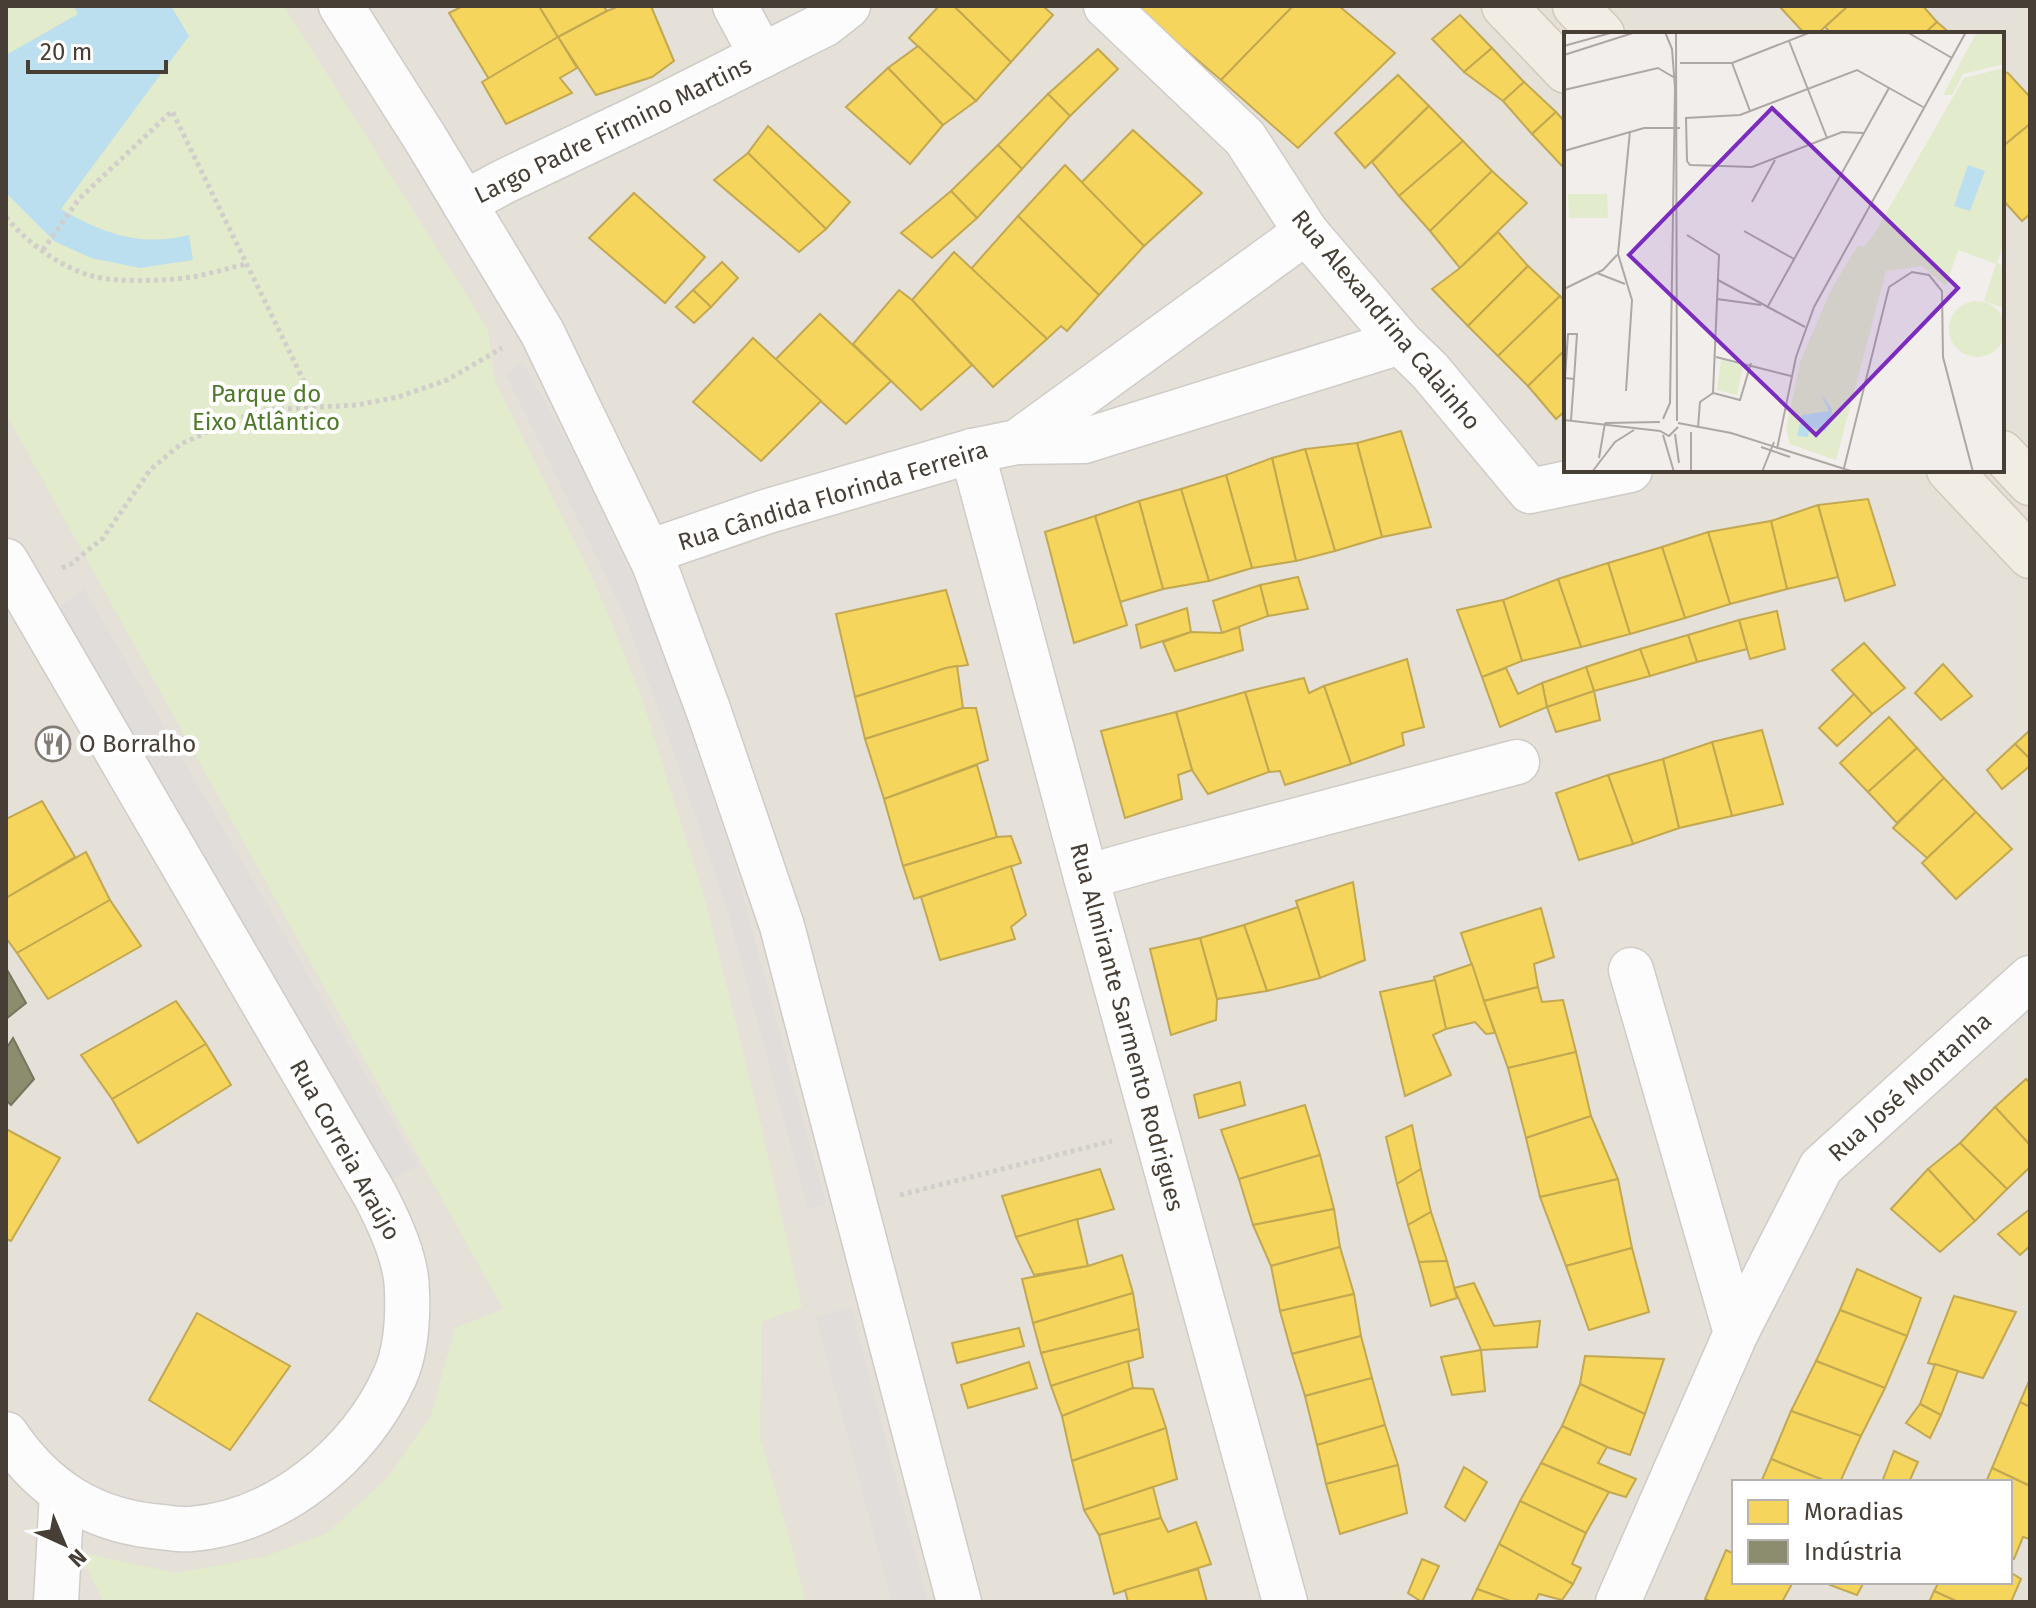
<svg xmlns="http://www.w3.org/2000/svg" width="2036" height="1608" viewBox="0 0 2036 1608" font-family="'Fira Sans',sans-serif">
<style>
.residential{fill:#e5e0d8;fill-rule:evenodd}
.green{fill:#e2ebcb}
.parking{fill:#e0ddda}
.water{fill:#bbdfef}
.homes{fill:#f6d55c;stroke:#c2a851;stroke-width:2}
.industry{fill:#8c8c6e;stroke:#77755d;stroke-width:2}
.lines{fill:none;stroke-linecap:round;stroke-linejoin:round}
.minor-casing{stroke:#cfccc8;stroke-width:47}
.major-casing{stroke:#d3c9b8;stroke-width:47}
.path{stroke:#d2cecb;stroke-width:5;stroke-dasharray:4 4;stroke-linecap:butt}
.minor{stroke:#fdfcfc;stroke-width:44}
.major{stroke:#f1ece4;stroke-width:44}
.labels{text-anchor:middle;stroke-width:8;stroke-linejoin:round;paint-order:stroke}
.street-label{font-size:24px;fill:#473f36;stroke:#fff}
.park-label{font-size:24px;fill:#4f7a29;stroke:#fff}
.poi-label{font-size:24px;fill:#473f36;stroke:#fff;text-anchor:start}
.inset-road{fill:none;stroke:#ada8a3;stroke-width:2}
.view{fill:#7b2cbf;fill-opacity:0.15;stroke:#7b2cbf;stroke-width:4}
.inset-edge{fill:none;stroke:#473f36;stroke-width:4}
</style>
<rect width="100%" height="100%" fill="#f1eeeb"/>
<!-- residential -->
<path class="residential" d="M6 6H2030V1602H6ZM1566 34H2002V470H1566ZM1734 1482H2010V1582H1734Z"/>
<!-- green -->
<polygon class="green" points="6,6 284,6 488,329 495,381 595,583 641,695 707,906 760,1120 802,1307 762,1322 760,1438 791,1543 806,1602 104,1602 79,1552 176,1573 266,1556 327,1533 388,1477 431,1415 455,1328 503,1309 6,414"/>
<!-- parking -->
<g class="parking">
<polygon points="522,361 573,452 644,601 686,717 735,867 826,1204 808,1209 729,916 678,764 623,611 506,375"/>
<polygon points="84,589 418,1165 386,1182 56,609"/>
<polygon points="851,1307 928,1602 892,1602 816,1317"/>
</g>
<!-- water -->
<path class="water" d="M74 6H171L189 36 61 209C103 234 141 247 189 235L193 260 140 268 91 258 54 241 6 193V55L78 14Z"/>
<!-- homes -->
<g class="homes">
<polygon points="463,6 539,6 558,37 489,79 449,13"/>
<polygon points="539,6 603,6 607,11 558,37"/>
<polygon points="619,6 651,6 674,61 652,77 596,95 558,37 607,11"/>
<polygon points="939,6 954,6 1011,62 976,101 909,38"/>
<polygon points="954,6 1043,6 1053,15 1011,62"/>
<polygon points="1134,6 1293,6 1221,80"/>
<polygon points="1293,6 1339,6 1395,53 1298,148 1221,80"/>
<polygon points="1779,6 1848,6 1817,34 1805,34"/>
<polygon points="1848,6 1923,6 1937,22 1924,34 1832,34 1825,27"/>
<polygon points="1460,15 1492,48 1464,72 1432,39"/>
<polygon points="1937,22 1951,34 1924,34"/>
<polygon points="558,37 577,68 560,78 572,93 506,124 482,82"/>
<polygon points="918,46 976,101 943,125 888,68"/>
<polygon points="1492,48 1524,82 1503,101 1464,72"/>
<polygon points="1098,49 1118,69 1070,116 1048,94"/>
<polygon points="888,68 943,125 910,164 846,107"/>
<polygon points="2002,71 2008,73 2030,97 2030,124 2002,147"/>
<polygon points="1398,75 1429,106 1365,168 1335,133"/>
<polygon points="1524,82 1556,112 1532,134 1503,101"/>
<polygon points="1048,94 1070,116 1022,169 998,145"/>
<polygon points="1429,106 1463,141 1399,196 1372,162"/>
<polygon points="1556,112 1566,123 1566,163 1562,166 1532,134"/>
<polygon points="2030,124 2030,214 2022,221 2002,199 2002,147"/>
<polygon points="768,126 850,202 826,229 748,153"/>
<polygon points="1133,130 1202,193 1144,246 1081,183"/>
<polygon points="1463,141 1492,171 1430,231 1399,196"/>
<polygon points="998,145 1022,169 977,218 951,191"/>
<polygon points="748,153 826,229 799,252 714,180"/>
<polygon points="1065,165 1144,246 1099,295 1018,216"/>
<polygon points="1492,171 1527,203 1460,268 1430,231"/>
<polygon points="951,191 977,218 932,258 901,233"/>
<polygon points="634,193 705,257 665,303 589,238"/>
<polygon points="1018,216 1099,295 1067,331 1061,326 1047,339 971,269"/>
<polygon points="1498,232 1528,266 1468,326 1432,289 1460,268"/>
<polygon points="954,252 1047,339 993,387 912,300"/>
<polygon points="722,262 738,278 711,307 693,290"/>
<polygon points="1528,266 1560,296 1498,356 1468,326"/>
<polygon points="693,290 711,307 694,323 676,307"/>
<polygon points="899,290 912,300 972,365 921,410 853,344"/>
<polygon points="1560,296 1566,302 1566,349 1528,386 1498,356"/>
<polygon points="820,314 891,381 846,424 775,360"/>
<polygon points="753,338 821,401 761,461 693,402"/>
<polygon points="1566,349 1566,410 1556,419 1528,386"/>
<polygon points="1401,431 1431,527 1382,537 1357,443"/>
<polygon points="1357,443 1382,537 1335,551 1305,449"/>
<polygon points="1305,449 1335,551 1296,561 1272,458"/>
<polygon points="1272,458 1296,561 1252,568 1226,475"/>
<polygon points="1226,475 1252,568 1209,581 1181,489"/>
<polygon points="1181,489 1209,581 1163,589 1139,501"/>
<polygon points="1868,499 1895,585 1845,601 1818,505"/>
<polygon points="1139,501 1163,589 1120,602 1095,516"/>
<polygon points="1818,505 1838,577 1787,589 1771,521"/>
<polygon points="1095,516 1127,625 1074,643 1045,532"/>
<polygon points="1771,521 1787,589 1730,604 1708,532"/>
<polygon points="1708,532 1730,604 1685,618 1662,547"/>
<polygon points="1662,547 1685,618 1630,634 1608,563"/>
<polygon points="1608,563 1630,634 1581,647 1558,579"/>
<polygon points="1298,577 1308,609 1268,616 1260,585"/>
<polygon points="1558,579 1581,647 1522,661 1503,600"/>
<polygon points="1260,585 1268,616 1222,633 1213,601"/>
<polygon points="946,590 968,665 946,668 855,697 836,614"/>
<polygon points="1503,600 1522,661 1482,677 1457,610"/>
<polygon points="1187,608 1191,632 1141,648 1136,625"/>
<polygon points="1777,611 1785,649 1750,659 1739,620"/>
<polygon points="1739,620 1747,649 1697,662 1688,635"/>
<polygon points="1239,627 1243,650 1175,671 1163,642 1191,632 1222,633"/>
<polygon points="1688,635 1697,662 1650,676 1640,649"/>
<polygon points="1864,643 1905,688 1872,714 1832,670"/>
<polygon points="1640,649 1650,676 1594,691 1586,667"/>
<polygon points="1407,659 1424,727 1402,733 1404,745 1351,764 1324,686"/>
<polygon points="1943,664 1972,696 1941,720 1915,693"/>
<polygon points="957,666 963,708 865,739 855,697 946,668"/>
<polygon points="1586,667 1594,691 1547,707 1542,683"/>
<polygon points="1506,668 1518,694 1542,683 1547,707 1500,727 1482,677"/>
<polygon points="1304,678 1309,693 1324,686 1351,764 1285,785 1280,771 1269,772 1245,692"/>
<polygon points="1594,691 1600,720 1556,732 1547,707"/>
<polygon points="1245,692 1269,772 1208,794 1192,770 1176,712"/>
<polygon points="1854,694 1872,714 1837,746 1819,728"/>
<polygon points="963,708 976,708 988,760 884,799 865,739"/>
<polygon points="1176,712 1192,770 1178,775 1182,799 1125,818 1101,731"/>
<polygon points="1889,717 1917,748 1868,792 1840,763"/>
<polygon points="1762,730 1783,804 1732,816 1712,742"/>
<polygon points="2030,730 2030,759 2015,744"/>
<polygon points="1712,742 1732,816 1679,828 1663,759"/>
<polygon points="2015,744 2030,759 2030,766 2002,789 1987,770"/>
<polygon points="1917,748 1944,778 1897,823 1868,792"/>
<polygon points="1663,759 1679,828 1633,844 1608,775"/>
<polygon points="977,765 997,837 903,866 884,799"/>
<polygon points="1608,775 1633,844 1579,860 1556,793"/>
<polygon points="1944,778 1976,812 1927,858 1893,828"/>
<polygon points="42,801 75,857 6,898 6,819"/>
<polygon points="1976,812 2012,849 1956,899 1922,863"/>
<polygon points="1011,836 1021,863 914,899 903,866 997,837"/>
<polygon points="86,852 110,900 17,953 6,938 6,898"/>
<polygon points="1011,866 1026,915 1011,927 1015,939 940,960 921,897"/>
<polygon points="1353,882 1365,960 1320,978 1296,901"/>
<polygon points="110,900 141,946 48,999 17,953"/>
<polygon points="1298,907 1320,978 1267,991 1244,925"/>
<polygon points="1541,908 1554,957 1534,964 1538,987 1484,1001 1461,933"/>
<polygon points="1244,925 1267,991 1217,999 1200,938"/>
<polygon points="1200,938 1217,999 1216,1020 1171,1035 1150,949"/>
<polygon points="1472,964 1484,1001 1495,1033 1486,1034 1475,1022 1446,1029 1434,977"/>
<polygon points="1435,980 1446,1029 1433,1035 1451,1075 1405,1096 1380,992"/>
<polygon points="1538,987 1542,1002 1563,1000 1576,1052 1508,1068 1484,1001"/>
<polygon points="176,1001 206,1044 112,1099 81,1055"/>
<polygon points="206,1044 231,1085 138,1143 112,1099"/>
<polygon points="1576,1052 1591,1116 1526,1138 1508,1068"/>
<polygon points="2026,1079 2030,1083 2030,1145 1995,1107"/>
<polygon points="1240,1082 1245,1105 1199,1118 1194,1095"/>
<polygon points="1305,1105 1320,1155 1239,1179 1221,1130"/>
<polygon points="1995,1107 2030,1145 2030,1167 2007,1189 1960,1143"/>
<polygon points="1591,1116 1618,1179 1540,1197 1526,1138"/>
<polygon points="1412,1125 1421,1169 1397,1184 1386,1137"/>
<polygon points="6,1129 60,1158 11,1241 6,1239"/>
<polygon points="1960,1143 2007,1189 1975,1221 1928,1169"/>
<polygon points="1320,1155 1334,1209 1253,1225 1239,1179"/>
<polygon points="1100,1169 1114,1209 1016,1237 1002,1196"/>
<polygon points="1421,1169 1431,1212 1408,1225 1397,1184"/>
<polygon points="1928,1169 1975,1221 1940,1252 1891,1209"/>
<polygon points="1618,1179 1632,1248 1566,1266 1540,1197"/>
<polygon points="1334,1209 1340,1247 1271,1266 1253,1225"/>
<polygon points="2030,1209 2030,1246 2020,1255 1998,1234"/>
<polygon points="1431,1212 1447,1261 1419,1262 1408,1225"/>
<polygon points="1077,1219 1088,1266 1034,1275 1016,1237"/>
<polygon points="1340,1247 1354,1294 1280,1311 1271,1266"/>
<polygon points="1632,1248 1649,1312 1589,1330 1566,1266"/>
<polygon points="1122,1255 1133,1293 1033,1323 1022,1279 1088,1266"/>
<polygon points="1447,1261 1457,1298 1431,1306 1419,1262"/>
<polygon points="1857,1269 1921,1298 1907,1336 1840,1310"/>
<polygon points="1474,1283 1494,1326 1540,1321 1537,1347 1481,1350 1454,1288"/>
<polygon points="1133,1293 1139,1329 1041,1353 1033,1323"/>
<polygon points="1354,1294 1361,1336 1292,1354 1280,1311"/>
<polygon points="1954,1296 2016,1312 1983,1378 1928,1363"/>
<polygon points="1840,1310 1907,1336 1885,1388 1816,1361"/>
<polygon points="197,1313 290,1366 230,1450 149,1400"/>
<polygon points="1019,1328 1024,1346 957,1363 952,1343"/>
<polygon points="1139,1329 1143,1357 1051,1386 1041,1353"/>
<polygon points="1361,1336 1372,1378 1305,1396 1292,1354"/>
<polygon points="1481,1350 1485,1391 1452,1395 1441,1357"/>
<polygon points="1585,1356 1664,1359 1645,1414 1580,1384"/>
<polygon points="1128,1361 1133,1388 1062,1416 1051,1386"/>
<polygon points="1816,1361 1885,1388 1861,1436 1791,1411"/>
<polygon points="1029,1362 1037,1388 968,1408 961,1385"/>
<polygon points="1935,1364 1958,1371 1941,1415 1920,1404"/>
<polygon points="1372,1378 1385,1425 1317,1445 1305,1396"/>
<polygon points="2030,1379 2030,1407 2020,1402"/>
<polygon points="1580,1384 1645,1414 1630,1455 1607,1447 1562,1426"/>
<polygon points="1133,1388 1153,1389 1166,1428 1072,1461 1062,1416"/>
<polygon points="2020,1402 2030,1407 2030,1486 1992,1468"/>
<polygon points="1920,1404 1941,1415 1930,1438 1906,1423"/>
<polygon points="1791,1411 1861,1436 1840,1482 1828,1482 1771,1459"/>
<polygon points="1385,1425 1398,1465 1326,1484 1317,1445"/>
<polygon points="1562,1426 1607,1447 1598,1463 1636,1479 1626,1497 1609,1492 1541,1463"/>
<polygon points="1166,1428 1177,1479 1084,1510 1072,1461"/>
<polygon points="1894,1451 1918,1462 1909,1482 1882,1482"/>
<polygon points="1771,1459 1828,1482 1761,1482"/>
<polygon points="1541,1463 1609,1492 1586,1533 1520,1501"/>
<polygon points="1398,1465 1407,1513 1340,1534 1326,1484"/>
<polygon points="1464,1467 1487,1482 1465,1521 1445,1507"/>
<polygon points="1992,1468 2030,1486 2030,1539 2023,1537 2014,1559 2010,1556 2010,1482 1986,1482"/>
<polygon points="1153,1487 1161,1518 1099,1535 1084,1510"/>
<polygon points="1520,1501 1586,1533 1572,1564 1581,1568 1573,1584 1499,1544"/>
<polygon points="1161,1518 1168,1532 1196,1522 1211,1564 1114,1594 1099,1535"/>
<polygon points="1499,1544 1573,1584 1562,1600 1539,1594 1535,1602 1513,1602 1477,1589"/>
<polygon points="1726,1550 1734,1554 1734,1582 1793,1582 1782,1602 1712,1602 1705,1599"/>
<polygon points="1422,1559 1439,1566 1422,1602 1408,1593"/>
<polygon points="1198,1569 1207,1602 1128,1602 1125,1590"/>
<polygon points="2010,1572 2021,1579 2011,1602 1958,1602 1934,1591 1939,1582 2010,1582"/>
<polygon points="1832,1582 1864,1582 1857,1595 1830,1585"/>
<polygon points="1477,1589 1513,1602 1471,1602"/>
<polygon points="1934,1591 1958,1602 1929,1602"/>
</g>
<!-- industry -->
<g class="industry">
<polygon points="6,968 26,1003 6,1019"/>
<polygon points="13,1038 34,1079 11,1105 6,1100 6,1049"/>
</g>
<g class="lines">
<!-- minor casing -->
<g class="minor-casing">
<g id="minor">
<polyline points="341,6 425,138 542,332 655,566 709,712 782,926 959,1602"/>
<polyline points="735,6 762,56"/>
<polyline points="1106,6 1245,138 1306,232 1400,342 1430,371 1530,491 1630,470"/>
<polyline points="464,203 503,182 646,114 825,24 848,6"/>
<polyline points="1017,442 1306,232"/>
<polyline points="972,451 1086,877 1285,1602"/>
<polyline points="649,552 765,512 972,451 1017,442 1084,441 1400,342"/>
<path d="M6 561 375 1195C390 1224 407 1260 407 1292 408 1319 406 1351 395 1376 360 1454 279 1522 191 1529 181 1530 171 1528 161 1527 92 1521 44 1490 6 1434"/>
<polyline points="1086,877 1157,857 1517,762"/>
<polyline points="1631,970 1736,1333"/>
<polyline points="56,1602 62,1493"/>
<polyline points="1618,1602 1736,1333 1821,1167 2030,978"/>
</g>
</g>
<!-- major casing -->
<g class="major-casing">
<g id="major">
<polyline points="1504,6 1566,71"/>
<polyline points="1575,6 1602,34"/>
<polyline points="2002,453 2030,483"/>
<polyline points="1949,470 2030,556"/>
</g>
</g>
<!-- path -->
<g class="path">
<path d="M6 217C26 242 60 267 92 276 119 283 164 281 192 277 210 274 228 268 247 264"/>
<polyline points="43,250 79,199 172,111 316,406"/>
<polyline points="62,568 71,564 103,538 150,470 181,444 227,423 264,410 357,405 398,397 447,380 502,348"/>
<polyline points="900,1195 1112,1141"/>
</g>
<!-- minor -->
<use href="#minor" class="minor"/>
<!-- major -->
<use href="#major" class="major"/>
</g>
<!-- icons -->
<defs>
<g id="restaurant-ring" transform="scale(1.8)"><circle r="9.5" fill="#fff" stroke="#827c75" stroke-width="1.5"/><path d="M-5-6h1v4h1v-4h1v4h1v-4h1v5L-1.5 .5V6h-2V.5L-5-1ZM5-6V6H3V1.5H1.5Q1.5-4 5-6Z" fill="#827c75"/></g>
</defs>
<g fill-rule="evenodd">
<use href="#restaurant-ring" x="53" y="744"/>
</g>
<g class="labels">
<!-- street labels -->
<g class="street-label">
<text transform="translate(613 130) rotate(-26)" y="8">Largo Padre Firmino Martins</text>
<text transform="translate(1386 320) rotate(50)" y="8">Rua Alexandrina Calainho</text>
<text transform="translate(833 496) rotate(-17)" y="8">Rua Cândida Florinda Ferreira</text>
<text transform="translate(1127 1027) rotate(75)" y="8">Rua Almirante Sarmento Rodrigues</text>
<text transform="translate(1910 1087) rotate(-42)" y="8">Rua José Montanha</text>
<text transform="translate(345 1150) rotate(61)" y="8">Rua Correia Araújo</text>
</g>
<!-- park labels -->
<g class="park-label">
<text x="266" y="402">Parque do<tspan x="266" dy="28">Eixo Atlântico</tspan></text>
</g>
<!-- poi labels -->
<g class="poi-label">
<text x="79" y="752">O Borralho</text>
</g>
</g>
<!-- overview -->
<g transform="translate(1564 32)">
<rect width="440" height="440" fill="#f1eeeb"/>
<path d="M413 0H440V32L399 42 388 63H379ZM440 36V210L433 231 440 234V276L420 269 432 232 394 218 382 254 358 234 322 239 272 428 226 412 222 397 236 330 267 258 294 213 299 215 309 204 400 46ZM4 162H43L44 186H5ZM385 297a28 28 0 1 1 56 0a28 28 0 1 1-56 0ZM157 328 179 334 173 363 153 358Z" fill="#e2ebcb"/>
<path d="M404 133 421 139 406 179 390 174ZM257 362 268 377 266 392 261 399 246 395 244 405 233 404 238 383 265 379Z" fill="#bbdfef"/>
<path class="inset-road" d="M112 0 113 389M343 0 388 26M225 9 263 106M0 14 50 0M0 23 72 0M116 31H168L247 0M168 31 186 79M0 58 94 36 111 46M299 101 278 100 188 135 126 133 123 129 122 86 176 83 293 38 359 75M0 119 80 96H116M188 170 211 128M180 199 230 227M123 203 155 223 149 361 176 368 187 331M33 241 61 252M154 248 241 295M0 257 39 238 53 223M153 267 197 273M203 276 325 56M152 325 227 344M62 359 68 268 54 222 66 99M99 387 106 371 111 56 108 17 101 0M0 388 96 399 105 404 114 395M7 388 10 347 13 302H4L1 346 10 347M41 391 96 390M114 391 167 401 290 440M134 396 136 370 149 361M111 402 115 431M99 403 110 440M197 415 226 425M213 417 232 325 250 275 402 0M35 426 41 391M280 436 325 255 348 240 365 243 378 259 379 325 409 440M28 440 51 410 70 398M127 440V400M198 440 210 410"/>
<path class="view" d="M208 76 394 256 252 403 65 223Z"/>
<rect width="440" height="440" class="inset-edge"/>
</g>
<!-- border -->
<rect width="2036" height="1608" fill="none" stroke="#473f36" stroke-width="16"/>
<!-- legend -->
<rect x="1732" y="1480" width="280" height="104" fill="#ffffff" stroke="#b5b2af" stroke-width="2"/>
<rect x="1748" y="1500" width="40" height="24" fill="#f6d55c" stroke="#b5b2af" stroke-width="2"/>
<text x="1804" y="1520" font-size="24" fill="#473f36">Moradias</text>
<rect x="1748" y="1540" width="40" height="24" fill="#8c8c6e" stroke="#b5b2af" stroke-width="2"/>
<text x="1804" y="1560" font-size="24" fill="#473f36">Indústria</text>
<!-- north arrow -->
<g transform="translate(64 1544) rotate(136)" stroke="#ffffff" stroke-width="6" paint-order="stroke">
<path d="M0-6L14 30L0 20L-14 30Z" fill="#473f36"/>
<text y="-12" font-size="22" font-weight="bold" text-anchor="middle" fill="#473f36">N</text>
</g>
<!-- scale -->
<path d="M28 60v12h138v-12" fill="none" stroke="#473f36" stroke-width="4"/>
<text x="40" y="60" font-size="24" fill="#473f36" stroke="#ffffff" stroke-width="6" paint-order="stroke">20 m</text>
</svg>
